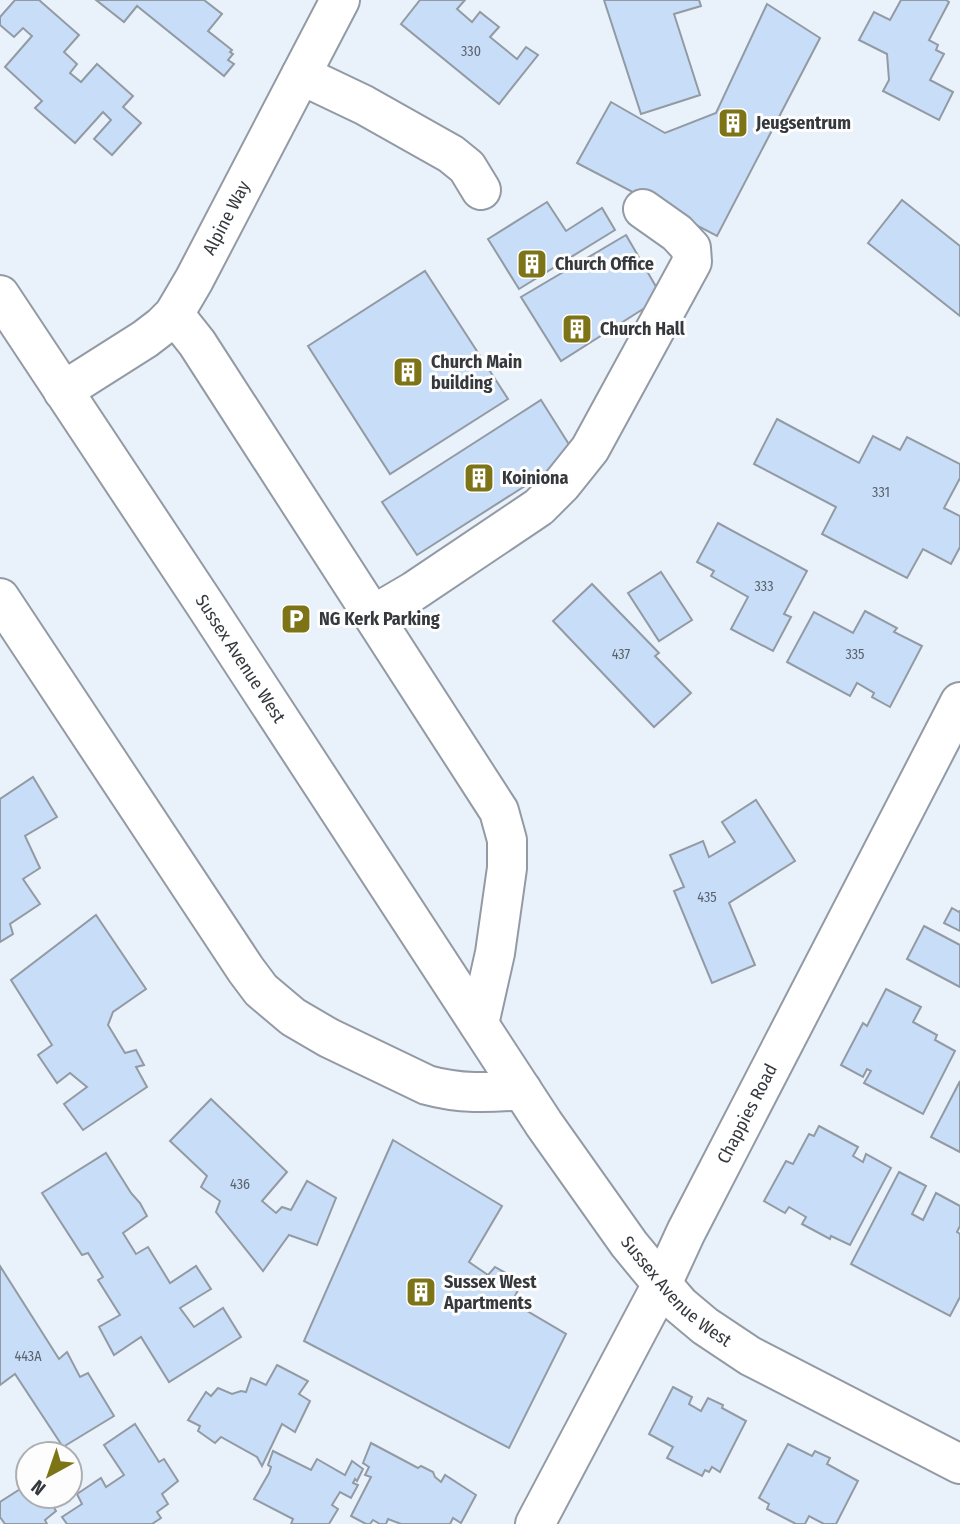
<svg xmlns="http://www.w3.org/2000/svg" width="960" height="1524" viewBox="0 0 960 1524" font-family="'Fira Sans Condensed',sans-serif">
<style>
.building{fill:#c8def8;stroke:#929aa4;stroke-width:2}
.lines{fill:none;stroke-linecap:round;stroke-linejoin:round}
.minor-casing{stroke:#939aa4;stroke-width:42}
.minor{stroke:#fff;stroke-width:38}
.labels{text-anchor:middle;stroke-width:6;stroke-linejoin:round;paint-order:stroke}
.number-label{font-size:14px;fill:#5a626b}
.poi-label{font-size:18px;font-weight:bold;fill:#35383c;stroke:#fdfdfd;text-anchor:start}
.street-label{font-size:18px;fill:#35383c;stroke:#fdfdfd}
</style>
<rect width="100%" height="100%" fill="#e9f1fb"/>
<!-- building -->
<g class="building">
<polygon points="15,0 39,0 79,35 64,52 77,64 70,73 81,82 97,64 133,96 123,107 141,123 112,155 94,139 111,120 103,112 75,143 35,108 42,101 5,67 32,36 23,28 14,37 0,25 0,17"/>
<polygon points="96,0 204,0 222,14 208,31 232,50 230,52 233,54 228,60 234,64 224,76 137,6 124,22"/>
<polygon points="420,0 465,0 457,9 472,22 480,12 499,27 490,37 517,59 526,47 538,55 499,104 401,24"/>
<polygon points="604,0 699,0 701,6 674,14 700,95 641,114"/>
<polygon points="901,0 946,0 949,2 929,40 938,45 936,50 944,54 930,80 953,92 939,120 883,91 889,80 887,54 859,40 874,12 890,20"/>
<polygon points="767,4 820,38 717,236 577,163 611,102 665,133 716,113"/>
<polygon points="902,200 960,246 960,316 868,243"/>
<polygon points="547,202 566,231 602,208 615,230 519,289 488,239"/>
<polygon points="626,235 662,297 561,361 521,297"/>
<polygon points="425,271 508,399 390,474 308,346"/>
<polygon points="541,400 575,454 417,555 382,502"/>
<polygon points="777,419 859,463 873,436 900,450 907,437 960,464 960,478 944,508 960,516 960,547 951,564 923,549 907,578 822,534 836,507 754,464"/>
<polygon points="718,523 807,571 784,614 791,617 773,651 731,629 748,597 711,576 714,571 697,562"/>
<polygon points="661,572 692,620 659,641 628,593"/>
<polygon points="592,584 659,653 655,656 691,693 654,727 553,621"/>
<polygon points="865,611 897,628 894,632 922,646 890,707 872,697 874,693 857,683 850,696 787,662 814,612 853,633"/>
<polygon points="33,777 57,817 25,836 40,868 23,879 40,904 10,924 13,934 0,942 0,799"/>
<polygon points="756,800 795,861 729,903 755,965 712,983 674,891 684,887 670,855 703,841 709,857 735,842 722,822"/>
<polygon points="952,908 959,912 960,911 960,931 944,923"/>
<polygon points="96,915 146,989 113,1012 108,1025 125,1053 136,1050 144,1065 136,1067 147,1087 83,1130 64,1104 87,1087 70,1073 57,1083 38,1055 52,1045 11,980"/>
<polygon points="924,926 960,945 960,987 907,959"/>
<polygon points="886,989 921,1007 913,1022 937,1035 935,1040 955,1051 923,1114 864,1083 871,1071 867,1069 863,1077 841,1065 863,1023 867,1026"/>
<polygon points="960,1081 960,1152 931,1137"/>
<polygon points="211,1099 287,1172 262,1201 276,1213 282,1207 291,1210 307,1181 336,1198 317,1245 289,1235 263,1271 216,1212 220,1201 201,1187 207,1176 170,1141"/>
<polygon points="819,1126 858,1147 853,1156 863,1162 866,1154 891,1168 850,1245 831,1236 830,1239 802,1224 806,1217 789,1207 785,1213 764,1201 786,1161 793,1164 809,1134 814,1136"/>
<polygon points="393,1140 502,1206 469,1262 488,1275 495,1267 522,1282 512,1302 566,1334 509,1448 304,1341"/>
<polygon points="106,1153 131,1193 140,1203 147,1216 123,1233 136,1254 148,1247 170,1283 196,1266 211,1289 180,1308 194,1327 223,1308 241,1337 169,1382 141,1337 114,1355 99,1327 120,1315 98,1280 103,1277 88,1253 82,1255 42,1193"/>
<polygon points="899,1172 926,1186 912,1214 923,1220 936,1193 960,1206 960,1226 957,1232 960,1234 960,1297 950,1316 851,1264"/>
<polygon points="0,1266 59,1359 67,1352 80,1377 88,1373 114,1416 63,1447 15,1374 0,1385"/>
<polygon points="277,1365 308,1381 299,1394 310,1401 295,1432 282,1424 262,1466 257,1457 221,1437 215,1443 198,1431 200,1426 188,1420 206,1392 211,1396 218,1388 232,1394 241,1391 246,1392 251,1378 266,1385"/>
<polygon points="673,1387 692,1397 689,1404 701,1411 708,1398 723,1405 722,1408 746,1421 720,1472 712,1467 709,1472 705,1470 702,1476 667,1458 673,1447 649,1434"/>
<polygon points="135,1424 159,1462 164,1459 178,1481 162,1494 168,1504 157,1512 161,1518 152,1524 67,1524 62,1517 82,1504 77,1494 101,1478 106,1487 124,1475 104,1445"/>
<polygon points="371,1443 418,1468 421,1466 433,1472 435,1477 441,1482 445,1475 476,1495 461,1523 453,1518 450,1524 401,1524 388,1519 386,1524 380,1524 373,1520 370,1524 366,1524 351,1516 371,1477 365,1475 369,1467 363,1463"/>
<polygon points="788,1444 812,1456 815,1451 830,1458 827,1464 858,1481 836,1524 824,1524 809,1516 805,1524 796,1524 767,1509 769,1504 759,1498"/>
<polygon points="273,1451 311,1470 317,1459 345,1475 352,1461 363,1469 357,1481 355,1479 353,1483 358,1485 351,1498 340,1492 332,1505 338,1509 329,1524 291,1524 293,1519 254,1499 269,1473 271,1467 268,1465"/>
<polygon points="28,1484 28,1496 47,1496 56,1511 45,1520 47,1524 5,1524 0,1517 0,1502"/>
</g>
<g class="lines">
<!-- minor casing -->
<g class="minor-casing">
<g id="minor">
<polyline points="301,75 364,105 451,154 467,167 481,190"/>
<path id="s1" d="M0 295 206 606 544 1124 629 1244 662 1284 680 1305 705 1326 750 1356 960 1464"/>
<polyline points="174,314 197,343 499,811 507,840 507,868 495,953 479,1024"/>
<path id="s2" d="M63 391 145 339 162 326 174 314 194 280 340 0"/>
<path d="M0 598 246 970 261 990 293 1017 329 1038 427 1085C459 1094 489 1093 522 1090"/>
<polyline points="373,615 414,591 539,507 562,484 590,449 692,262 691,248 677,233 643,209"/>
<path id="s3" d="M535 1524 662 1284 686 1232 960 702"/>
</g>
</g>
<!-- minor -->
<use href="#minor" class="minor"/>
</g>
<!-- icons -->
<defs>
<g id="building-square" transform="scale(1.575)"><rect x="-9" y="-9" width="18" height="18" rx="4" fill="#7d7417" stroke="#fdfdfd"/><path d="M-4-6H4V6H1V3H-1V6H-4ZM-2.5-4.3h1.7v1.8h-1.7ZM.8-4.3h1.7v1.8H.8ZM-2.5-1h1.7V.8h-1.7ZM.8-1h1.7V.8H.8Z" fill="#fff"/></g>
<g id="parking-square" transform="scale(1.575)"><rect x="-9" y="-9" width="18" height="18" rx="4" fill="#7d7417" stroke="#fdfdfd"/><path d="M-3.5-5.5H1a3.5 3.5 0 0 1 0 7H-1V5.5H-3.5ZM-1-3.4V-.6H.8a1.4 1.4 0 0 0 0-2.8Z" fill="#fff"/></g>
</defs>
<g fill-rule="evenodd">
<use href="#building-square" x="733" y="123"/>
<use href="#building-square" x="532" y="264"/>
<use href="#building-square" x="577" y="329"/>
<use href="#building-square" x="408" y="372"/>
<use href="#building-square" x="479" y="478"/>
<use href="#parking-square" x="296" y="619"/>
<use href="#building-square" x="421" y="1292"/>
</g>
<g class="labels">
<!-- number labels -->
<g class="number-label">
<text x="471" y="56">330</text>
<text x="881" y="497">331</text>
<text x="764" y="591">333</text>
<text x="621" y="659">437</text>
<text x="855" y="659">335</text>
<text x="707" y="902">435</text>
<text x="240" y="1189">436</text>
<text x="28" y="1361">443A</text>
</g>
<!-- poi labels -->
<g class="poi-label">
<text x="756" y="129">Jeugsentrum</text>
<text x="555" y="270">Church Office</text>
<text x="600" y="335">Church Hall</text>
<text x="431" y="368">Church Main<tspan x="431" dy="21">building</tspan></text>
<text x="502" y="484">Koiniona</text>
<text x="319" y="625">NG Kerk Parking</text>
<text x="444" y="1288">Sussex West<tspan x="444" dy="21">Apartments</tspan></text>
</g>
<!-- street labels -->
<g class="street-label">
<text dy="6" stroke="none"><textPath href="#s2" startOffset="245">Alpine Way</textPath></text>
<text dy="6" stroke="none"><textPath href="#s1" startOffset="436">Sussex Avenue West</textPath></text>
<text dy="6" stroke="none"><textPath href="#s3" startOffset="462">Chappies Road</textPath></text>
<text dy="6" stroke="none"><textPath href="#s1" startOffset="1206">Sussex Avenue West</textPath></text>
</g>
</g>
<!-- north arrow -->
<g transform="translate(49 1475) rotate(220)"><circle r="33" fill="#fdfdfd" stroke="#adaeb0" stroke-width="2"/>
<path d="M0-5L12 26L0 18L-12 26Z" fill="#7d7417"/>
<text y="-10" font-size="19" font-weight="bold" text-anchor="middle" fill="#35383c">N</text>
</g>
</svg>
